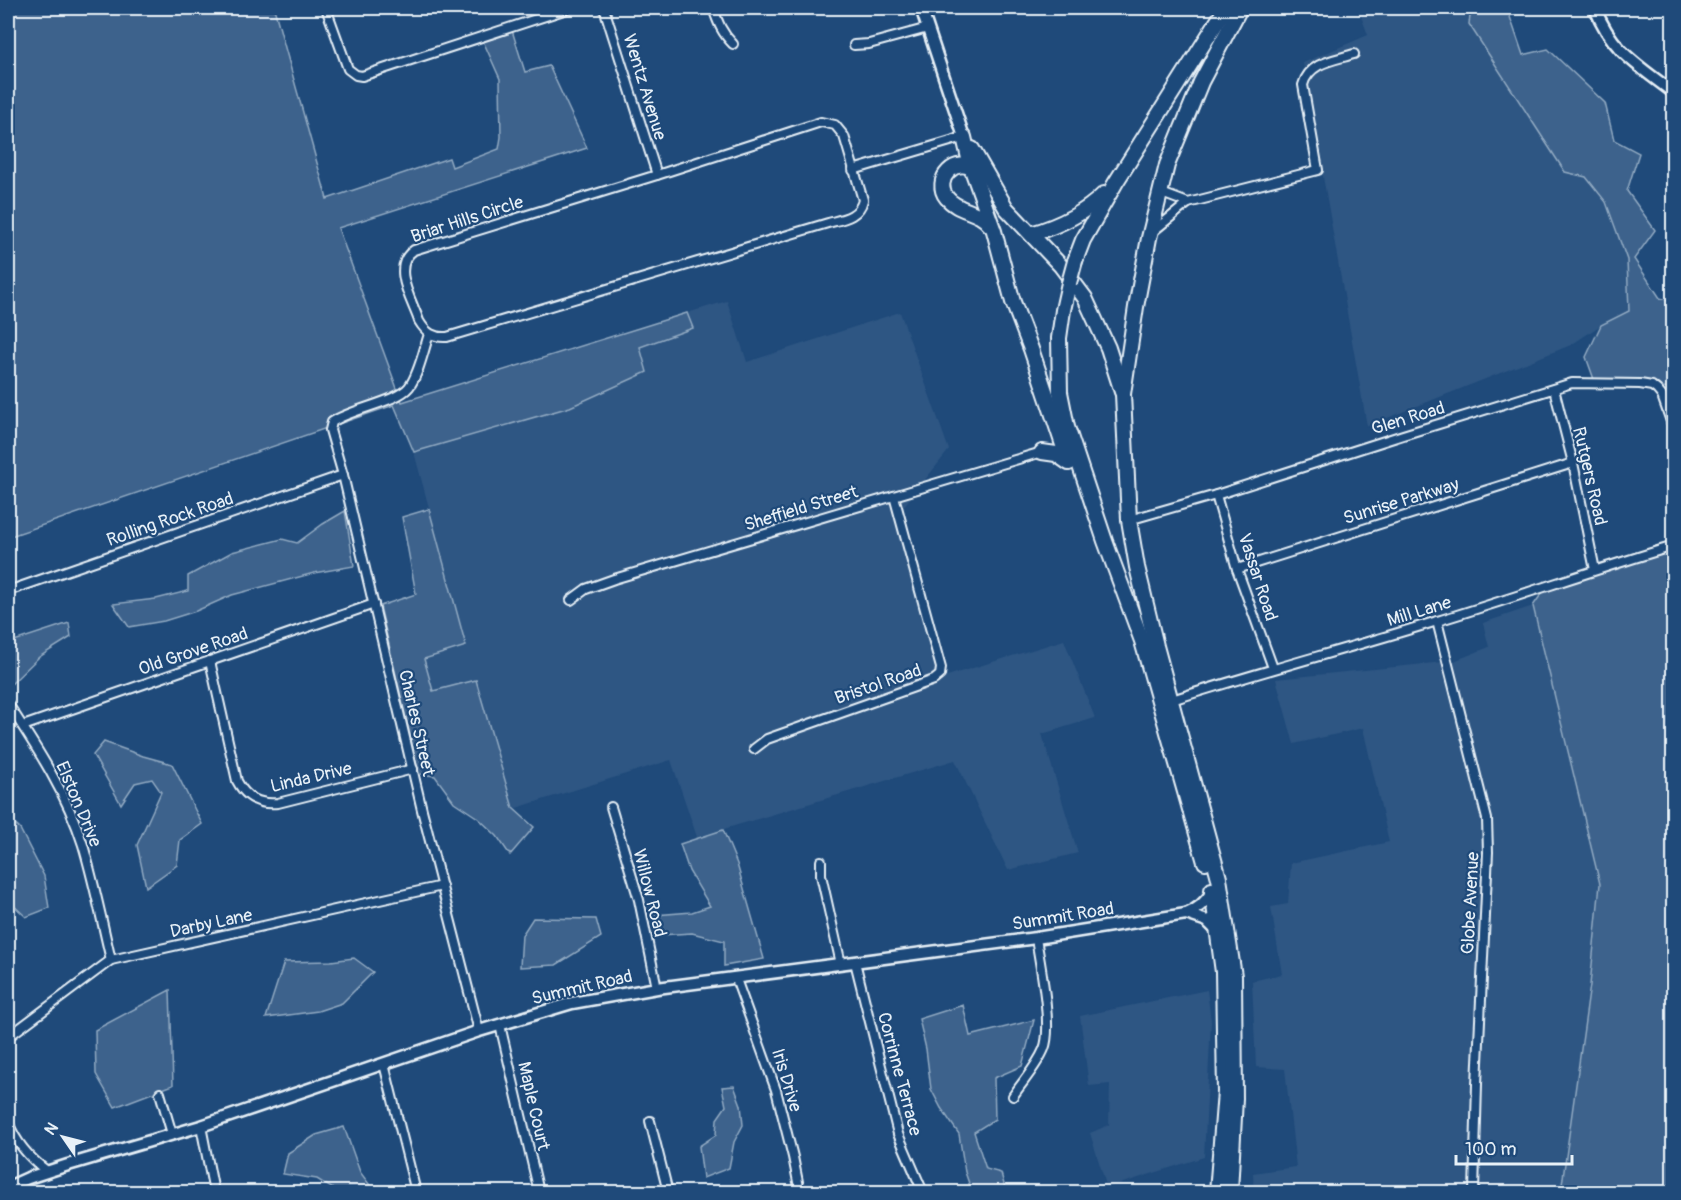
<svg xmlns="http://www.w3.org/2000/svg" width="1681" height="1200" viewBox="0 0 1681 1200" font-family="Pangolin,sans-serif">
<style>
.built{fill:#2e5683}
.green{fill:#3c628c;stroke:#92aac2;stroke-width:1.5}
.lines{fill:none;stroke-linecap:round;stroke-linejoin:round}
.minor-casing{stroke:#e8f1f8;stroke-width:12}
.tertiary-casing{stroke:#e8f1f8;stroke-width:15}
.secondary-casing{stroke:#e8f1f8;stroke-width:15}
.trunk-casing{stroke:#e8f1f8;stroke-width:18}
.minor{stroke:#1f4a7a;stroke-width:8}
.tertiary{stroke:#1f4a7a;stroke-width:10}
.secondary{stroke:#1f4a7a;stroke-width:10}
.trunk{stroke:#1f4a7a;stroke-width:14}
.trunk-bridge-casing{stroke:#e8f1f8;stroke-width:18;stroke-linecap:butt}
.trunk-bridge{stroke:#1f4a7a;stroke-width:14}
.labels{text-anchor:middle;stroke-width:4.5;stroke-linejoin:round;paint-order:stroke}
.street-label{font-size:18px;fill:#e8f1f8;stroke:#1f4a7a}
</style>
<rect width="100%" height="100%" fill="#1f4a7a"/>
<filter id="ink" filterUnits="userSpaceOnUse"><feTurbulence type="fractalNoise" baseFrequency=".0167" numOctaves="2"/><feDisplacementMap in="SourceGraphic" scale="12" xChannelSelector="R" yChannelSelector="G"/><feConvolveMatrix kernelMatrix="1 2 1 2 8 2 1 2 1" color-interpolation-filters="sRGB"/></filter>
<g filter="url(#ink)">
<!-- built -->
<g class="built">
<polygon points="1358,8 1471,8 1469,24 1565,172 1586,177 1606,202 1627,260 1629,311 1601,325 1571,345 1367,426 1303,63 1368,35"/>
<polygon points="727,301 747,362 900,312 949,450 899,512 947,676 1064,640 1095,718 1042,734 1078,853 1008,870 955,760 697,837 671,760 513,809 476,681 432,691 424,659 466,646 414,452 570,407 647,372 639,347 692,328 687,313"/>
<polygon points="1533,606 1600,884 1590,985 1561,1192 1254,1192 1253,1173 1296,1167 1285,1069 1256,1067 1252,981 1282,974 1271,907 1288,904 1291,863 1389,842 1363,728 1294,744 1276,679 1454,661 1489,647 1483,623"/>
<polygon points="1207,990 1211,1021 1204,1157 1107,1188 1090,1133 1109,1125 1110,1084 1089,1086 1080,1016"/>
</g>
<!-- green -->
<g class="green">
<polygon points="8,8 274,8 327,199 449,158 452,167 499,149 501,137 500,79 480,34 510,24 525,72 549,66 587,148 338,228 402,402 687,313 693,328 640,347 647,372 570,407 414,452 394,405 8,537"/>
<polygon points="1471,8 1507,8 1523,55 1548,49 1605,103 1614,140 1639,153 1627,191 1655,230 1634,259 1660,298 1673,302 1673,389 1595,382 1586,357 1601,325 1629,311 1627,260 1606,202 1586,177 1565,172 1469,24"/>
<polygon points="429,509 466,646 424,659 433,691 476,680 513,808 534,827 510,855 497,836 478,818 454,802 435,776 419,774 380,606 416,594 402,517"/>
<polygon points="345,511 354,566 314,573 232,595 196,611 164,621 129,627 113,604 156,599 188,591 188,576 232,552 282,539 297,543 323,524"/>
<polygon points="1673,546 1673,1192 1561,1192 1590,985 1600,884 1533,606 1547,586"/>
<polygon points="69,623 71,637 39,657 8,687 8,643"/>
<polygon points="104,742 143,756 172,764 202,824 180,840 177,865 146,887 137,845 161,792 152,779 135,783 121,804 93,755"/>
<polygon points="8,818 20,829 44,876 49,908 26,917 8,900"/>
<polygon points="723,830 737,864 764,959 724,966 724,941 692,933 660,935 655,915 692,912 710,906 689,871 680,844"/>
<polygon points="533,918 596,919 601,937 556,965 520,967 522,935"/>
<polygon points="354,958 373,972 342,1003 318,1011 266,1018 284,962 331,961"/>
<polygon points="170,990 173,1085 115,1107 96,1074 95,1030"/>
<polygon points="963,1005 970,1036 1034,1020 1022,1066 994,1078 995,1119 974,1132 986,1169 1001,1173 1006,1192 972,1192 965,1172 959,1134 941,1108 931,1089 926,1049 919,1019"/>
<polygon points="734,1086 741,1105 743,1125 734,1142 729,1168 703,1178 699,1146 716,1135 717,1119 726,1106 722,1087"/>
<polygon points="344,1127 360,1172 375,1192 338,1192 317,1179 283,1174 288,1153 316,1135"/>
</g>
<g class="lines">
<!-- minor casing -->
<g class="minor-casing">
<g id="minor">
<polyline points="326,8 348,69 356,75 362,76 570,8"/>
<polyline points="604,8 657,175"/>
<path d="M713 8C718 23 722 33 733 44"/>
<polyline points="854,45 869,44 928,28"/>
<path d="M821 122 835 125 844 136 863 200C859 217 843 219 828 223L447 337C434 338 426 333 419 321 412 300 390 266 414 250L657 175Z"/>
<polyline points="853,170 964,137"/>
<polyline points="1159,192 1188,203"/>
<path d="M1151 233 1188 203 1318 170 1303 85C1309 62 1335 60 1354 54"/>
<path d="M429 334C424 349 419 374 409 387 397 402 351 409 332 422L330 430 343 475 422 810 479 1031"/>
<polyline points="1554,389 1573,463 1595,570"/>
<polyline points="1216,495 1237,569 1273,668"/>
<polyline points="1129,520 1216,495 1403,435 1572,383 1640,384 1652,386 1657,390 1662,396 1674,430"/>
<polyline points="1237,569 1573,463"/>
<polyline points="8,591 343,475"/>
<polyline points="571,600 586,589 614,579 1042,452"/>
<polyline points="1437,621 1487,819 1488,852 1477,1084 1474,1192"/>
<path d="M210 661 237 781C246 798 259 805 278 803L413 769"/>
<path d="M1172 700C1259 672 1347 649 1434 622 1514 598 1593 570 1674 546"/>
<path d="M8 704C37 748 67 794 83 845 94 882 102 922 111 960"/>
<polyline points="23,726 374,604"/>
<polyline points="754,749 767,739 934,680 940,675 941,668 894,496"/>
<polyline points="611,807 639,900 657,988"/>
<polyline points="821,861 821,875 841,964"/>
<polyline points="855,962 898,1134 923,1192"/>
<polyline points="736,979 776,1090 793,1157 800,1192"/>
<polyline points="500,1025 539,1192"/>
<polyline points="8,1037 111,960 442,886"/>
<polyline points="384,1064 416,1192"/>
<polyline points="160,1093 172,1134"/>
<path d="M1013 1096C1023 1081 1037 1066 1044 1049 1053 1027 1040 964 1036 938"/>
<polyline points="650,1121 668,1192"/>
<path d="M8 1122C16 1143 29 1158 47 1171"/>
<polyline points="201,1126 214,1192"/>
</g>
</g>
<!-- tertiary casing -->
<g class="tertiary-casing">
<polyline id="tertiary" points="921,8 964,137"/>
</g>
<!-- secondary casing -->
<g class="secondary-casing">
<g id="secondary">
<path d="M1595 8C1612 52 1638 65 1674 93"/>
<polyline points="1186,914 1207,921 1218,932"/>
<path d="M8 1187 28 1178 68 1165 201 1126 479 1031 572 1003 657 988 1036 938 1186 914C1198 909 1205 903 1212 892"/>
</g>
</g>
<!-- trunk casing -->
<g class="trunk-casing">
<g id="trunk">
<polyline points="964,137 971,167 994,231 1013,302 1031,349 1067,457"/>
<polyline points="972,149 1006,208 1061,266 1085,298 1108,348 1122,392"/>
<path d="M976 171C956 154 932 180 947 198 958 212 979 210 990 225"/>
<path d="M1031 234C1058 226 1084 214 1104 194"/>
<polyline points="1075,261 1083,240 1116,182 1226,8"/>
<polyline points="1069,283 1063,310 1059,338 1060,392 1067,427 1105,541 1142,641 1205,862"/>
<polyline points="1042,452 1056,454 1069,463"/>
<polyline points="1212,890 1223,972 1225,1092 1217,1192"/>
<polyline points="1230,1192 1235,1098 1234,976 1219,878 1156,646 1137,567 1129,520 1123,394 1136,307 1149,238 1167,165 1201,82 1240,8"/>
</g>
</g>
<!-- minor -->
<use href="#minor" class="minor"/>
<!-- tertiary -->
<use href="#tertiary" class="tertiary"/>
<!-- secondary -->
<use href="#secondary" class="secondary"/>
<!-- trunk -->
<use href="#trunk" class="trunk"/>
<!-- trunk-bridge casing -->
<g class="trunk-bridge-casing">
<polyline id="trunk-bridge" points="1069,283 1075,261"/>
</g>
<!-- trunk-bridge -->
<use href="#trunk-bridge" class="trunk-bridge"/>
</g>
</g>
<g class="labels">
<!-- street labels -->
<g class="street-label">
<text transform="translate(645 87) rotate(73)" y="6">Wentz Avenue</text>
<text transform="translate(467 219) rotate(-18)" y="6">Briar Hills Circle</text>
<text transform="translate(1408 418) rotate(-17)" y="6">Glen Road</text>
<text transform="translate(1590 476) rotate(77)" y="6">Rutgers Road</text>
<text transform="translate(1401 501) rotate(-17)" y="6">Sunrise Parkway</text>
<text transform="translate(801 508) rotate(-17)" y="6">Sheffield Street</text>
<text transform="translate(170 519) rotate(-19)" y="6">Rolling Rock Road</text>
<text transform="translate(1258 577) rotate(72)" y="6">Vassar Road</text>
<text transform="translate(1419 611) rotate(-17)" y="6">Mill Lane</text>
<text transform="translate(193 651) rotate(-19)" y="6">Old Grove Road</text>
<text transform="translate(878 684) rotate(-19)" y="6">Bristol Road</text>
<text transform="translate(417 723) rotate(77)" y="6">Charles Street</text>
<text transform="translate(311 777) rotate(-13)" y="6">Linda Drive</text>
<text transform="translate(79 804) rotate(67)" y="6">Elston Drive</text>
<text transform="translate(650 893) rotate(76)" y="6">Willow Road</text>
<text transform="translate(1470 903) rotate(-87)" y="6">Globe Avenue</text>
<text transform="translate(1063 916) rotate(-9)" y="6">Summit Road</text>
<text transform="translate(211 923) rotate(-12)" y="6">Darby Lane</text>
<text transform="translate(582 987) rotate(-13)" y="6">Summit Road</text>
<text transform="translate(900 1074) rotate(75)" y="6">Corrinne Terrace</text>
<text transform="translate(787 1080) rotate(73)" y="6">Iris Drive</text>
<text transform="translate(534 1106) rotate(77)" y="6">Maple Court</text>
</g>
</g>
<!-- margin -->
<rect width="1681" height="1200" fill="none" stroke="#1f4a7a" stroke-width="30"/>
<rect x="15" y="15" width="1651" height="1170" fill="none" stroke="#e8f1f8" stroke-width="2" filter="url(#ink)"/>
<!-- north arrow -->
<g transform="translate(63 1137) rotate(305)" stroke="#1f4a7a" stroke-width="4.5" paint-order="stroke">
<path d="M0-4.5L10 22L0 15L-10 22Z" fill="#e8f1f8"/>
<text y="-9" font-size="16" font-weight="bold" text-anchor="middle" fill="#e8f1f8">N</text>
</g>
<!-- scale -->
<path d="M1456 1155v9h116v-9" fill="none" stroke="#e8f1f8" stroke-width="3"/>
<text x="1465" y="1155" font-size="18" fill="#e8f1f8" stroke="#1f4a7a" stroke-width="4.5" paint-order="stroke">100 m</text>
</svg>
